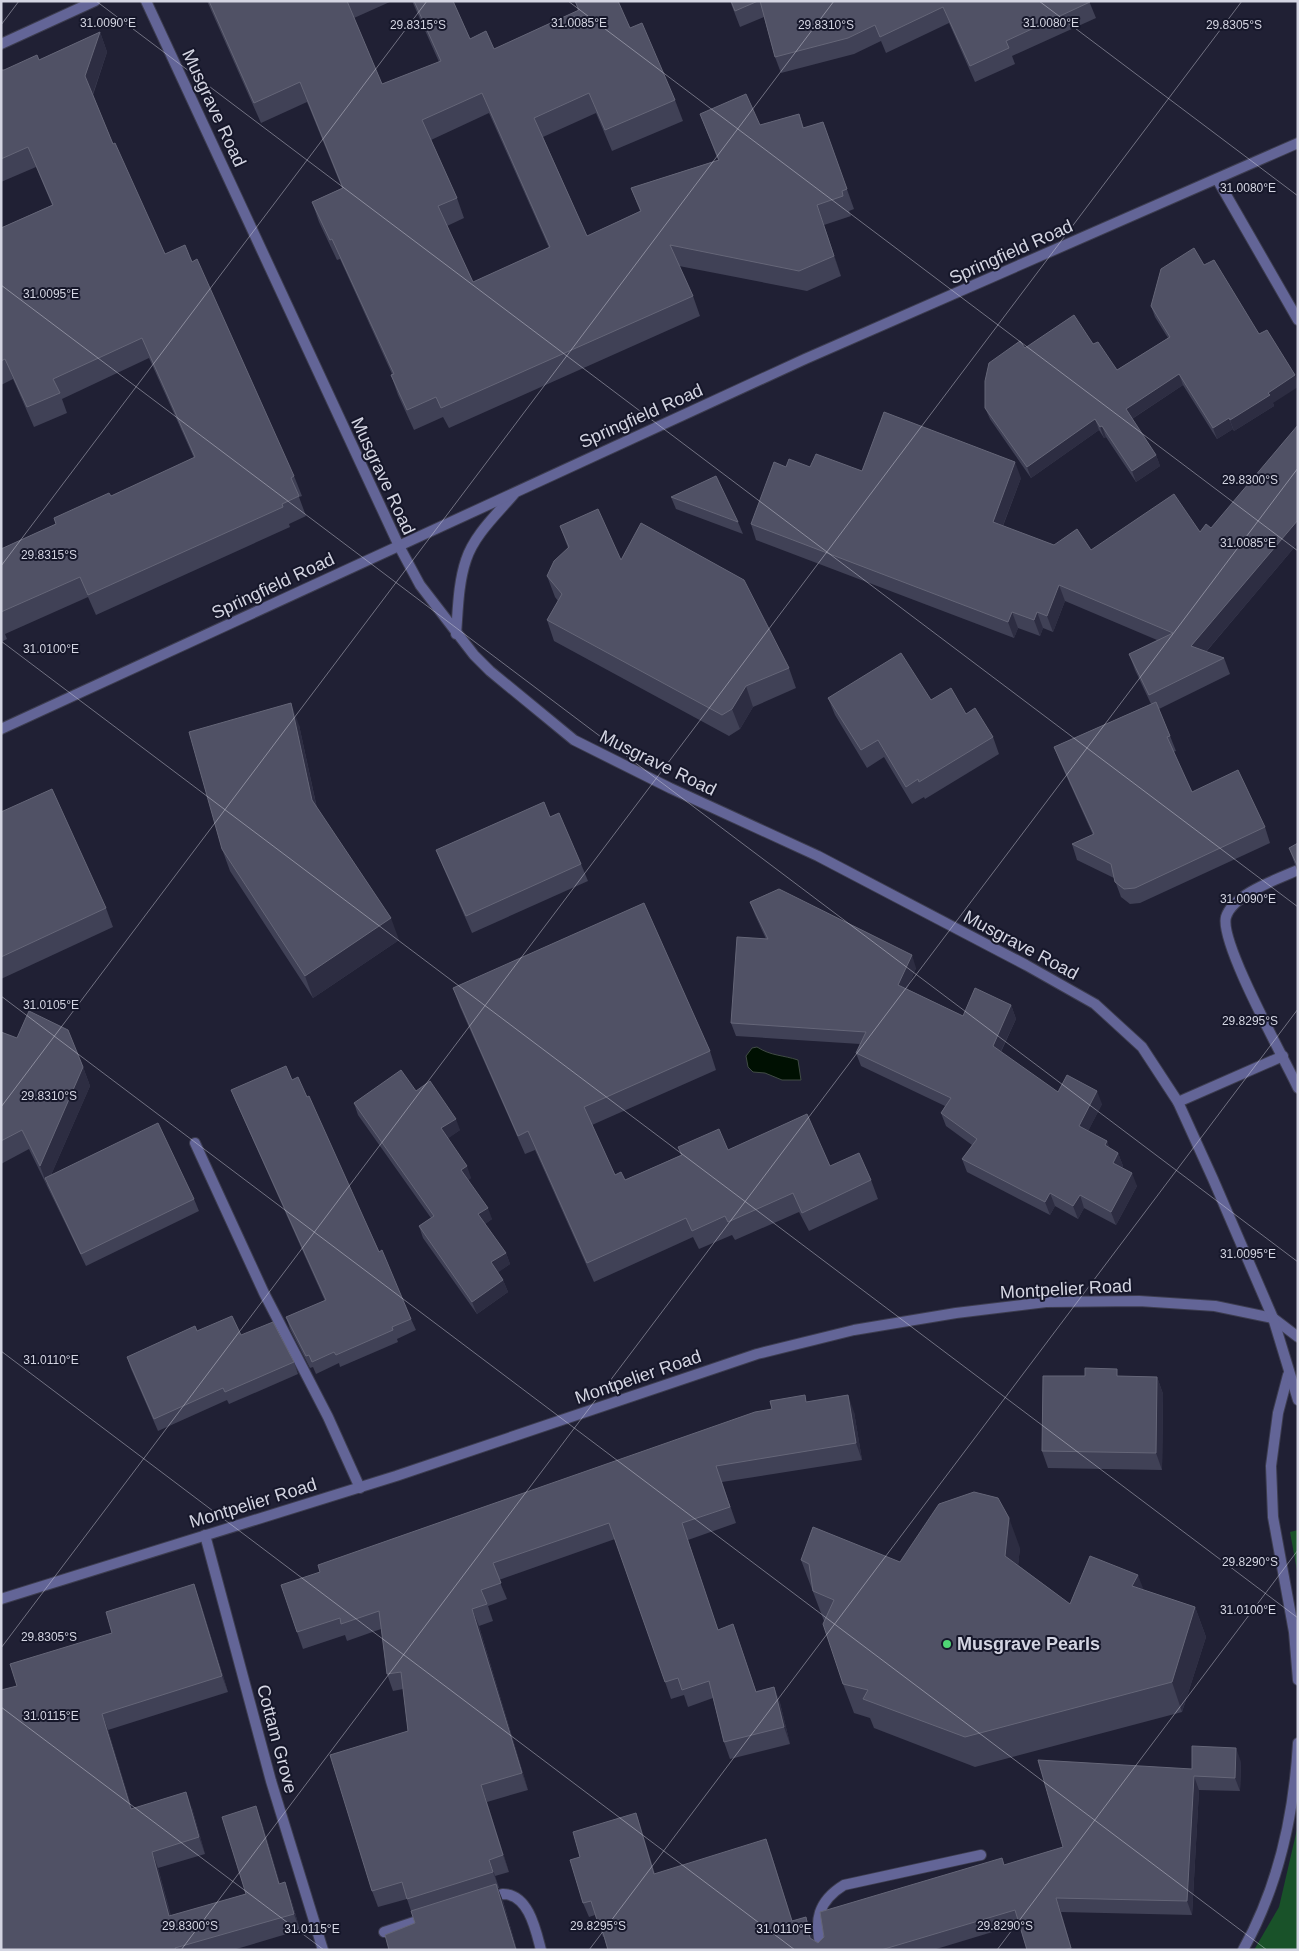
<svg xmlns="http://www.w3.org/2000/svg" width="1299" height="1951" viewBox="0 0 1299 1951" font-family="Helvetica,sans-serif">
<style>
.green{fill:#195229}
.water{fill:#001002;stroke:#404b45}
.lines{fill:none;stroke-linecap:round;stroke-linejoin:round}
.service-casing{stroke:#3d3d50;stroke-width:12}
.minor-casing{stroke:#3d3d50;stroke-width:12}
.tertiary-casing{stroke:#3d3d50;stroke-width:12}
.service{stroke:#636597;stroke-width:10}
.minor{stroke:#636597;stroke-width:10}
.tertiary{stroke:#636597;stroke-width:10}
.wall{fill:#404156;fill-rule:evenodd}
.shaded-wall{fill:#2d2d42}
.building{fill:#505165;stroke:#656678;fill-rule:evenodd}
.ticks{fill:none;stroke:#d4d5e2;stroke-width:1;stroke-opacity:0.45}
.poi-dot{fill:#4fd675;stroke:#16172a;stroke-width:2}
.labels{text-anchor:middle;stroke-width:4;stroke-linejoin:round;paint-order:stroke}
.street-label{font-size:18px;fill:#d4d5e2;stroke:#16172a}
.poi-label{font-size:18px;font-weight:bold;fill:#d4d5e2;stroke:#16172a;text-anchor:start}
.ticks-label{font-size:12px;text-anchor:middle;fill:#d4d5e2;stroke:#16172a;stroke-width:4;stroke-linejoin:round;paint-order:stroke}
</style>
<rect width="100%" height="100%" fill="#202034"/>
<!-- green -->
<g class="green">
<polygon points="1298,1530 1298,1576 1290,1532"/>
<polygon points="1298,1825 1298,1950 1254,1950 1279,1907"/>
</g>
<!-- water -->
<path class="water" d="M757 1047C771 1056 783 1055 798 1060L801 1080H782L765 1073 753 1072 748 1067 746 1056 752 1048Z"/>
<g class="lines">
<!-- service casing -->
<g class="service-casing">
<g id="service">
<path d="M1298 870C1278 879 1233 894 1226 917 1219 942 1284 1058 1298 1088"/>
<polyline points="1178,1102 1283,1056"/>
<path d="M488 1899C492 1898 498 1895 503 1894 529 1894 536 1931 541 1950"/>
<polyline points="384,1932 426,1918"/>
<path d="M822 1950C813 1921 818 1901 844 1885L981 1855"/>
</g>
</g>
<!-- minor casing -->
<g class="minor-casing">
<g id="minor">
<polyline points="1,44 95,1"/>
<polyline points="1217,179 1298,320"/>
<polyline points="195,1143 264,1293 328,1417 360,1488"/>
<polyline points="1288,1375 1278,1413 1271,1466 1273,1517 1294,1632 1298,1680"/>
<polyline points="205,1535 271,1781 323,1950"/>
<polyline points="1,1599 396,1476 757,1354 854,1330 956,1313 1046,1302 1139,1301 1215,1306 1273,1318 1298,1337"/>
<path d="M1243 1950C1278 1887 1294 1815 1298 1743"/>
</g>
</g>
<!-- tertiary casing -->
<g class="tertiary-casing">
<g id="tertiary">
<polyline points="146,1 399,546 420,585 474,655 490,671 574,740 670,788 818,856 1026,965 1095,1004 1142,1047 1178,1102 1213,1179 1273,1318 1298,1400"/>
<path d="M456 634C458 610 458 584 466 560 474 535 497 514 514 494"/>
<polyline points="1,729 805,359 1298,143"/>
</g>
</g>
<!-- service -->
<use href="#service" class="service"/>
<!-- minor -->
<use href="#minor" class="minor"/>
<!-- tertiary -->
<use href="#tertiary" class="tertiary"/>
</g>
<!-- wall -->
<g class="wall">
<path d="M207 1H392L354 18 382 84 439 62 412 1H453L470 39 494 49 578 11 575 1 630 28 675 100 683 121 612 151 596 113 543 137 587 236 640 211 631 188 718 160 700 114 760 125 799 114 804 128 823 122 854 209 849 211 851 216 824 225 841 276 807 291 679 266 693 296 700 316 449 428 443 417 414 430 398 395 391 375 392 374 340 259 337 260 319 222 312 202 342 188 307 102 261 123ZM489 113 549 248 473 282 447 226 464 218 457 198 431 140Z"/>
<polygon points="730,1 1089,1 1096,18 1012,56 1015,64 975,82 949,23 886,53 881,41 854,54 781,73 775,57 764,17 740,27"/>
<polygon points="100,32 107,52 93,95 113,144 165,254 192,262 294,476 302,496 299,497 306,516 289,524 290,527 96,615 88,597 5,634 7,639 1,642 1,549 56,524 54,518 111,496 194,458 149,358 62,399 67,413 34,427 13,379 1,385 1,228 52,205 36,167 1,182 1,70 4,70 39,60"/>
<polygon points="1151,306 1273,403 1274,406 1234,431 1233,429 1217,439 1183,385 1132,419 1156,455 1160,466 1136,482 1106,437 1104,438 1099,430 1031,478 990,419 985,408 1025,348 1093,344 1117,370 1168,338 1155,317"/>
<polygon points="786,467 810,467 862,471 1021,478 1003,526 1054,545 1091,550 1200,532 1211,528 1298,543 1206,652 1224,658 1230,674 1159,709 1170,736 1176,751 1173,752 1192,792 1265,827 1270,843 1140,903 1130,904 1121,897 1114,878 1077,860 1072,844 1093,835 1060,762 1054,747 1151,704 1135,670 1129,654 1157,640 1065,601 1053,632 1043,628 1040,636 1018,628 1014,638 756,540 751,524"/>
<polygon points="671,497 738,522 743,534 676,509"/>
<polygon points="560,526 621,560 789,668 796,688 753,707 740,729 729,736 554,641 547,620 558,601 555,597 547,576 568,548"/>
<polygon points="828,698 931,700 966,714 993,737 999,754 925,799 924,797 912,804 884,757 867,768 835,715"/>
<polygon points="299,725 317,808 399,940 313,998 230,871 222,849"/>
<polygon points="1,812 106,908 113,927 1,979"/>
<polygon points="550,817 581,864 588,881 472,933 443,867 436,850"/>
<polygon points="1298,843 1298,873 1289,848"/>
<polygon points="750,902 916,968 907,989 963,1016 1011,1005 1016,1019 1001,1052 1058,1092 1102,1104 1088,1131 1107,1141 1109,1148 1118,1153 1123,1166 1122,1168 1137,1186 1116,1225 1084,1208 1078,1219 1055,1206 1050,1215 967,1172 962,1159 972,1145 946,1126 941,1113 945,1106 861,1066 856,1053 860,1044 736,1036 731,1023 766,939 755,915"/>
<polygon points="453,988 710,1051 716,1070 592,1125 615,1175 625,1180 681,1155 678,1147 728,1150 830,1166 871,1180 878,1199 809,1231 799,1212 735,1240 732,1235 699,1249 693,1237 594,1282 535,1150 525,1154 460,1007"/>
<polygon points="1,1032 83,1067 90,1086 51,1175 194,1199 199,1211 86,1266 29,1149 1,1164"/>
<polygon points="292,1080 307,1097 411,1319 416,1330 397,1339 398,1342 340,1367 339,1363 316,1374 313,1367 310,1368 290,1329 286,1317 325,1301 236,1102 231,1090"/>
<polygon points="416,1091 460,1130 448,1138 471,1178 468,1180 492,1219 485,1224 506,1253 510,1264 498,1272 503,1280 508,1292 477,1314 423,1238 419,1226 431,1218 358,1115 354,1103"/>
<polygon points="197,1331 241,1335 294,1362 298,1374 229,1404 227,1400 158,1431 131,1369 127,1357"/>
<polygon points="1120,1376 1157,1377 1163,1394 1162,1470 1048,1468 1042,1451"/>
<polygon points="808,1402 854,1412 862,1460 722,1482 736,1523 688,1540 718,1630 739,1641 756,1691 774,1687 780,1703 790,1744 730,1759 724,1742 713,1698 688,1707 684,1695 671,1699 615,1539 499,1580 507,1599 488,1606 493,1621 479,1626 528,1790 487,1802 509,1872 495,1876 499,1888 498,1888 503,1901 517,1950 389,1950 415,1923 407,1899 378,1907 372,1891 408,1731 403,1689 393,1691 387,1674 381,1629 347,1641 345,1635 303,1649 297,1632 320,1572 772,1409"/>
<polygon points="1020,1548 1018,1565 1070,1604 1144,1590 1195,1607 1206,1637 1182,1712 975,1767 874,1728 870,1718 854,1713 843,1684 824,1621 801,1560 900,1562"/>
<polygon points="200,1601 228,1692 108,1730 132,1809 192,1808 205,1854 158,1868 171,1916 246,1894 262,1823 280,1884 291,1899 300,1930 233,1950 1,1950 17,1686 112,1633"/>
<polygon points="1241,1762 1240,1791 1199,1790 1192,1915 1061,1912 1072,1950 1027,1950 1019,1924 933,1950 608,1950 604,1937 603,1937 595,1915 589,1917 583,1903 580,1857 636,1813 655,1874 771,1853 792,1921 806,1917 811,1931 813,1940 818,1943 1005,1865 1063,1847 1192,1769"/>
</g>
<!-- shaded-wall -->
<g class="shaded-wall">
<polygon points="100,32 107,52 92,96 85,76"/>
<polygon points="817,205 824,225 841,276 834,256"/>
<polygon points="1179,374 1183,385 1130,420 1126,409"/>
<polygon points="1295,375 1298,382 1298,387 1273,403 1274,406 1234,431 1230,420 1268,393"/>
<polygon points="1229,418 1233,429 1217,439 1213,428"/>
<polygon points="1095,419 1099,430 1031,478 1027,467"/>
<polygon points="1102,426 1106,437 1104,438 1100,427"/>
<polygon points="1156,455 1160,466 1136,482 1132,471"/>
<polygon points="1015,462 1021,478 998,538 993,522"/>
<polygon points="1298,520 1298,543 1197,662 1191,646"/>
<polygon points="1059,585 1065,601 1053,632 1047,616"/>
<polygon points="1012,612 1018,628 1014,638 1008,622"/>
<polygon points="1037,612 1043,628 1040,636 1034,620"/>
<polygon points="746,686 753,707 740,729 732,709"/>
<polygon points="291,703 299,725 320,823 312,800"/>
<polygon points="391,918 399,940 313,998 305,976"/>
<polygon points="912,955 916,968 903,998 898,985"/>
<polygon points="1011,1005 1016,1019 997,1059 993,1046"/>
<polygon points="83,1067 90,1086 47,1184 45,1178 47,1185 40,1166"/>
<polygon points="1097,1091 1102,1104 1084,1139 1079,1126"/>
<polygon points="456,1119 460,1130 446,1140 441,1128"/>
<polygon points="1107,1141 1112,1155 1105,1145"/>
<polygon points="1118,1153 1123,1166 1117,1176 1113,1163"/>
<polygon points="467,1166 471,1178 466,1182 461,1170"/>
<polygon points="1132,1173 1137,1186 1116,1225 1111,1212"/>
<polygon points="1050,1193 1055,1206 1050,1215 1045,1202"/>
<polygon points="1080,1195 1084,1208 1078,1219 1073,1206"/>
<polygon points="488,1208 492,1219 482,1226 478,1214"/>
<polygon points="506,1253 510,1264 496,1274 491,1262"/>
<polygon points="503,1280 508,1292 477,1314 472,1302"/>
<polygon points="1157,1377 1163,1394 1162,1470 1156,1453"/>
<polygon points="848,1395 854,1412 862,1460 856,1443"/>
<polygon points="1009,1518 1020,1548 1016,1585 1005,1556"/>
<polygon points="1138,1575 1149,1604 1132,1586"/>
<polygon points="194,1584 200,1601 228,1692 222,1676"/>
<polygon points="1195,1607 1206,1637 1182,1712 1172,1682"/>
<polygon points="472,1609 479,1626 528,1790 522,1773"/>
<polygon points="774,1687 780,1703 790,1744 784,1727"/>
<polygon points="102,1714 108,1730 137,1825 131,1809"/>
<polygon points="1236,1748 1241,1762 1240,1791 1235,1778"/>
<polygon points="1194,1776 1199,1790 1192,1915 1187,1901"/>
<polygon points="481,1785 487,1802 509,1872 503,1855"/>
<polygon points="186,1792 192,1808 205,1854 199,1837"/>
<polygon points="256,1806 262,1823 285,1900 279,1884"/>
<polygon points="636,1813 641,1827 659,1888 654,1874"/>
<polygon points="766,1839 771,1853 797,1935 792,1921"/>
<polygon points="152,1852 158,1868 175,1932 169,1916"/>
<polygon points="489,1860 495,1876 499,1888 493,1872"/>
<polygon points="285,1882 291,1899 300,1930 294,1914"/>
<polygon points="496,1884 503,1901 517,1950 516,1950"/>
<polygon points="1056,1898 1061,1912 1072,1950 1071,1948"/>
<polygon points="806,1917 811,1931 815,1950 810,1938"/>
</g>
<!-- building -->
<g class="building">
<path d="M209 1H347L382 84 441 61 414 1H453L470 39 486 31 494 49 579 10 575 1H618L630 28 642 23 675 100 605 130 589 93 534 118 587 236 641 211 631 188 719 160 700 114 746 94 760 125 799 114 803 128 823 122 847 189 842 191 843 196 817 205 834 256 799 271 670 245 693 296 441 408 436 397 407 410 391 375 394 374 332 239 330 240 312 202 343 188 300 82 254 103ZM482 93 550 247 473 282 438 206 457 198 422 120Z"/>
<polygon points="731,1 758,1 735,11"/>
<polygon points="760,1 1089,1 1090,2 1006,41 1009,48 970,66 943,7 880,37 875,25 848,38 775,57"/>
<polygon points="100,32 85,76 113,144 115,143 165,254 185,245 192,262 197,259 294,476 291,478 299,496 282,504 283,507 88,595 80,577 1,612 1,549 56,524 54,518 109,493 111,496 195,457 142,338 53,379 60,393 27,407 5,359 1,361 1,228 53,205 28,147 1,159 1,70 4,70 37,55 39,60"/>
<polygon points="1194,248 1204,265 1214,260 1259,334 1267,330 1295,375 1268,393 1270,395 1230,420 1229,418 1213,428 1179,374 1126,409 1156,455 1132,471 1102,426 1100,427 1095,419 1027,467 985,408 985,381 989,363 1020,341 1025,348 1074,315 1093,344 1098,342 1117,370 1170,337 1151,306 1161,269"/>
<polygon points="884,412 1015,462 993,522 1054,545 1077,529 1091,550 1174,494 1200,532 1206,524 1211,528 1298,425 1298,520 1191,646 1224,658 1149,695 1129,654 1173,633 1059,585 1047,616 1037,612 1034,620 1012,612 1008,622 751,524 774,462 786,467 789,459 810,467 816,454 862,471"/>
<polygon points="716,476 738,522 671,497"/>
<polygon points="598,509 621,560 641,523 744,580 789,668 746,686 732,709 722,715 547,620 562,594 547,576 554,561 569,547 560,526"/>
<polygon points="901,653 931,700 951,688 966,714 975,708 993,737 919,782 918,779 906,787 878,740 861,750 828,698"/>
<polygon points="1156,702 1170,736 1167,737 1192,792 1238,770 1265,827 1135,888 1124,889 1115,882 1111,864 1072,844 1094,834 1054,747"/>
<polygon points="291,703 312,800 391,918 305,976 222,849 189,732"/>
<polygon points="52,789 106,908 1,957 1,812"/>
<polygon points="544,802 550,817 559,813 581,864 466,916 436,850"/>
<polygon points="1298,843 1298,867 1289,848"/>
<polygon points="779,889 912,955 898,985 963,1016 975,988 1011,1005 993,1046 1058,1092 1067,1075 1097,1091 1079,1126 1107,1141 1105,1145 1118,1153 1113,1163 1132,1173 1111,1212 1080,1195 1073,1206 1050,1193 1045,1202 962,1159 977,1139 941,1113 951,1098 856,1053 866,1032 731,1023 737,937 768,939 750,902"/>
<polygon points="644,903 710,1051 584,1107 615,1175 621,1172 625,1180 682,1155 678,1147 719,1129 728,1150 807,1114 830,1166 859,1153 871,1180 802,1213 793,1193 728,1222 725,1216 692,1231 686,1218 587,1263 528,1131 518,1136 453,988"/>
<polygon points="29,1011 68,1030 83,1067 40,1166 22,1130 1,1141 1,1032 17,1038"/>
<polygon points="286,1066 292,1080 298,1077 307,1097 309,1096 379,1252 382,1250 411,1319 392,1327 393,1330 336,1355 334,1352 312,1362 309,1355 306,1356 286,1317 326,1300 231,1090"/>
<polygon points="401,1070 416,1091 430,1081 456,1119 441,1128 467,1166 461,1170 488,1208 478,1214 506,1253 491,1262 503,1280 472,1302 419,1226 434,1216 354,1103"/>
<polygon points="158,1123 194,1199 81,1254 45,1178"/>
<polygon points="232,1316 241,1335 273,1322 294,1362 225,1392 223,1388 154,1419 127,1357 195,1326 197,1331"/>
<polygon points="1085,1368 1117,1369 1117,1376 1157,1377 1156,1453 1042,1451 1043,1376 1085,1376"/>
<polygon points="805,1395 806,1402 848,1395 856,1443 716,1466 730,1507 682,1523 718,1630 733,1624 756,1692 774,1687 784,1727 724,1742 709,1681 682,1690 678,1678 665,1682 609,1523 493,1563 501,1583 481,1590 487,1604 472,1609 522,1773 481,1785 503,1855 489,1860 493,1872 407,1899 402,1882 372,1891 330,1755 408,1731 401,1672 387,1674 379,1611 341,1624 340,1618 297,1632 281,1585 320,1572 318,1565 755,1412 772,1409 770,1401"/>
<polygon points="974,1492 998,1498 1009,1518 1005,1556 1070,1604 1090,1556 1138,1575 1132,1586 1195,1607 1172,1682 965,1737 863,1699 868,1690 843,1684 823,1624 834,1600 813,1591 809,1564 801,1560 813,1527 900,1562 939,1504"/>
<polygon points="194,1584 222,1676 102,1714 131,1809 186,1792 199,1837 152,1852 169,1916 246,1894 222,1817 256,1806 279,1884 285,1882 294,1914 175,1948 176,1950 1,1950 1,1690 17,1686 10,1664 112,1633 106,1612"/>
<polygon points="1192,1746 1236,1748 1235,1778 1194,1776 1187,1901 1056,1898 1071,1948 1063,1950 1027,1950 1015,1910 881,1950 608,1950 600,1922 598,1923 591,1901 583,1903 570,1860 580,1857 573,1832 636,1813 654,1874 766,1839 792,1921 806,1917 810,1938 818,1943 824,1937 820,1912 1002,1858 1004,1865 1063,1847 1038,1760 1192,1769"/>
<polygon points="496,1884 516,1950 389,1950 385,1935 415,1923 411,1911"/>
</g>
<!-- ticks -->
<path class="ticks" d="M96 1 1298 907M568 1 1298 551M1039 1 1298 196M1 25 19 1M1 285 1298 1262M1 566 427 1M1 641 1298 1618M1 996 1267 1950M1 1107 834 1M1 1351 795 1950M1 1648 1242 1M1 1707 324 1950M181 1950 1298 468M589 1950 1298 1009M997 1950 1298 1550"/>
<!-- markers -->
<circle class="poi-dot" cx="947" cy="1644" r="5"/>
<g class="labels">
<!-- street labels -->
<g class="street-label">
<text transform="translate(214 108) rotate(65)" y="6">Musgrave Road</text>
<text transform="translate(1011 252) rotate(-24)" y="6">Springfield Road</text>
<text transform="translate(641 416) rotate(-24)" y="6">Springfield Road</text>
<text transform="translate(383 476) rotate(65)" y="6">Musgrave Road</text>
<text transform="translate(273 586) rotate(-25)" y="6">Springfield Road</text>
<text transform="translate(658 763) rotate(26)" y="6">Musgrave Road</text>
<text transform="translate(1021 945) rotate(28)" y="6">Musgrave Road</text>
<text transform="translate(1066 1289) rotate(-3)" y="6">Montpelier Road</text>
<text transform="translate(638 1377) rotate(-19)" y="6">Montpelier Road</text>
<text transform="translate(253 1503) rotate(-17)" y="6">Montpelier Road</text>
<text transform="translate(277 1739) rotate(75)" y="6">Cottam Grove</text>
</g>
<!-- poi labels -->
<g class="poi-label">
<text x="957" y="1650">Musgrave Pearls</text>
</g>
</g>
<g class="ticks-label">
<text x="579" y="27">31.0085°E</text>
<text x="1051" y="27">31.0080°E</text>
<text x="108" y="27">31.0090°E</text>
<text x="418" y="29">29.8315°S</text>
<text x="826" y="29">29.8310°S</text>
<text x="1234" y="29">29.8305°S</text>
<text x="1248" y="192">31.0080°E</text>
<text x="51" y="298">31.0095°E</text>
<text x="1250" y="484">29.8300°S</text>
<text x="1248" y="547">31.0085°E</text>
<text x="49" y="559">29.8315°S</text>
<text x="51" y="653">31.0100°E</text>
<text x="1248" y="903">31.0090°E</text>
<text x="51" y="1009">31.0105°E</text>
<text x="1250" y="1025">29.8295°S</text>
<text x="49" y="1100">29.8310°S</text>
<text x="1248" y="1258">31.0095°E</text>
<text x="51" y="1364">31.0110°E</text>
<text x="1250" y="1566">29.8290°S</text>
<text x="1248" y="1614">31.0100°E</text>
<text x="49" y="1641">29.8305°S</text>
<text x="51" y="1720">31.0115°E</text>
<text x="190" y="1930">29.8300°S</text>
<text x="598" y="1930">29.8295°S</text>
<text x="1005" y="1930">29.8290°S</text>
<text x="312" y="1933">31.0115°E</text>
<text x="784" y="1933">31.0110°E</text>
</g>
<!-- border -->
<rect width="1299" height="1951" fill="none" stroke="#d4d5e2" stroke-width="5"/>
</svg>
